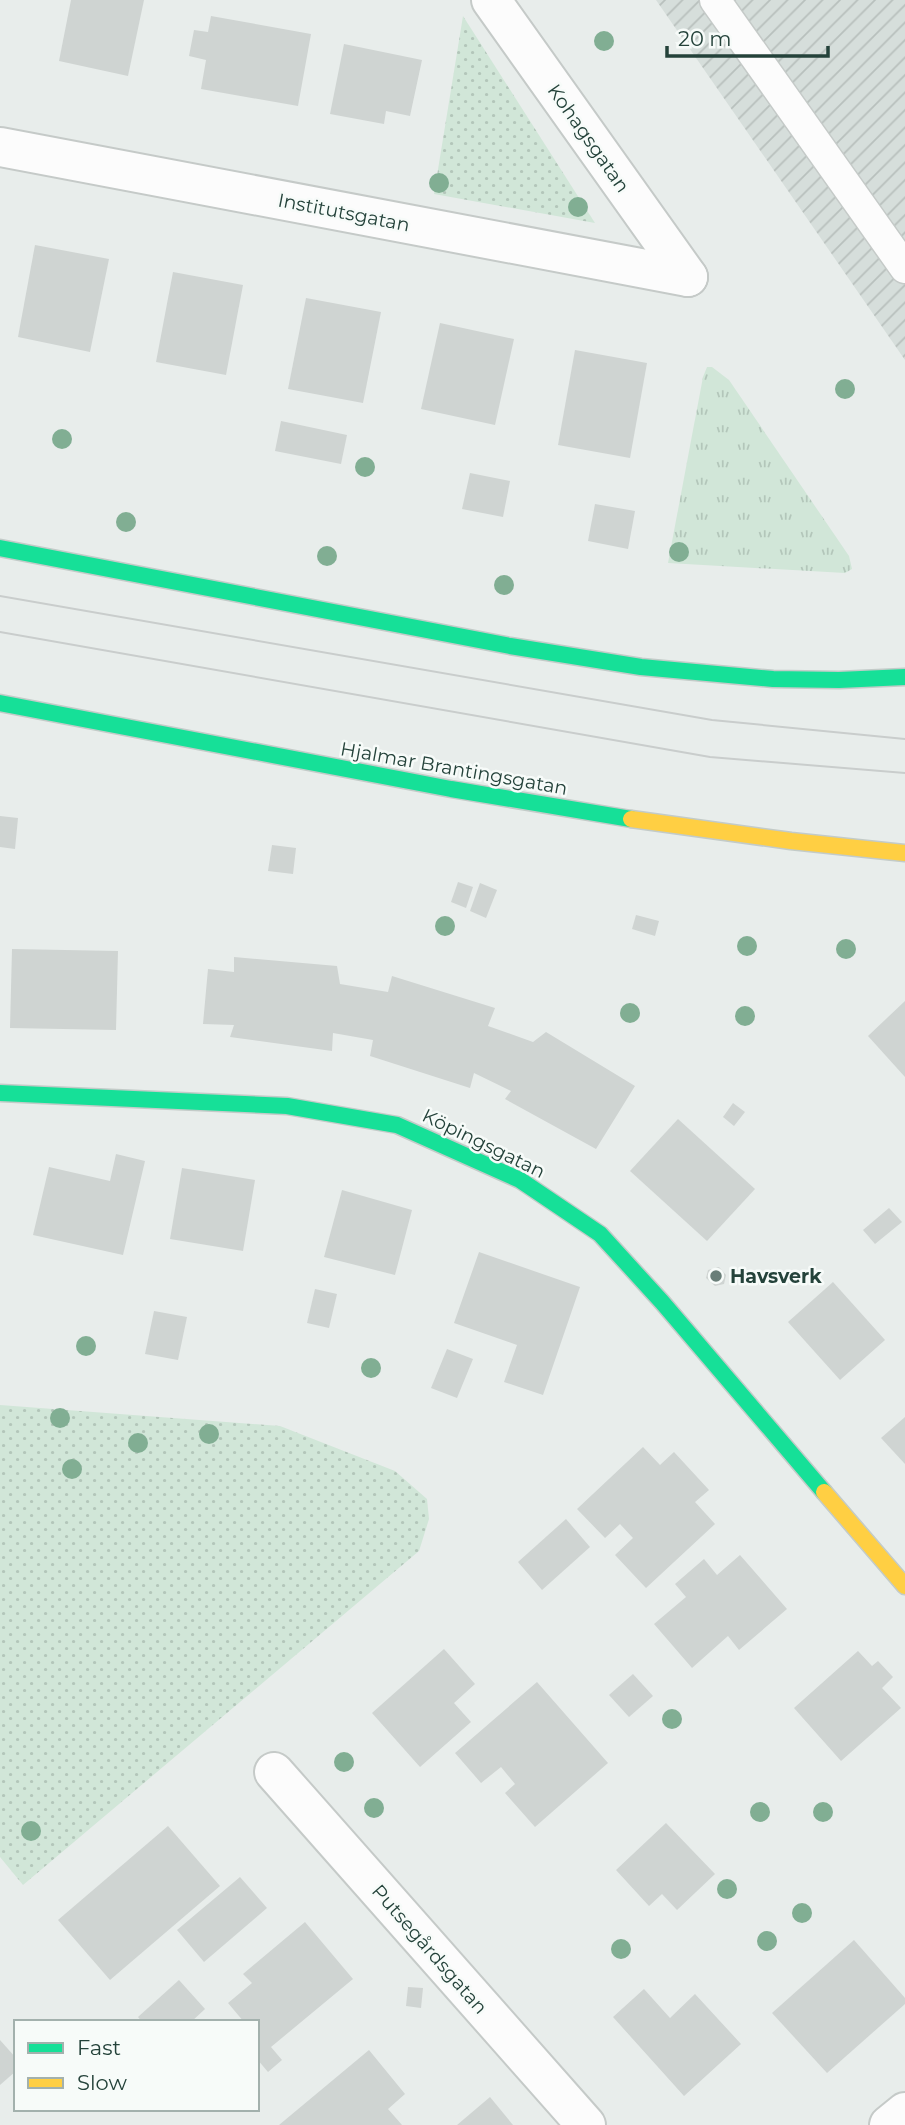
<svg xmlns="http://www.w3.org/2000/svg" width="905" height="2125" viewBox="0 0 905 2125" font-family="Montserrat,sans-serif">
<style>
.industrial{fill:url(#industrial-furrows)}
.grass{fill:url(#grass-tufts)}
.park{fill:url(#park-dots)}
.building{fill:#cfd4d2}
.lines{fill:none;stroke-linecap:round;stroke-linejoin:round}
.lane-casing{stroke:#c5cac8;stroke-width:33}
.street-casing{stroke:#c5cac8;stroke-width:42}
.fast-casing{stroke:#c3cbc8;stroke-width:19}
.slow-casing{stroke:#c3cbc8;stroke-width:19}
.lane{stroke:#fcfcfc;stroke-width:30}
.street{stroke:#fcfcfc;stroke-width:38}
.fast{stroke:#16e098;stroke-width:16}
.slow{stroke:#ffcf43;stroke-width:16}
.tram{stroke:#c9cdcc;stroke-width:2}
.tree{fill:#81ae93}
.poi-dot{fill:#697e78;stroke:#f7fbf9;stroke-width:2.5}
.labels{text-anchor:middle;stroke-width:5;stroke-linejoin:round;paint-order:stroke}
.street-label{font-size:19px;fill:#24423a;stroke:#f7fbf9}
.poi-label{font-size:19px;font-weight:bold;fill:#24423a;stroke:#f7fbf9;text-anchor:start}
</style>
<defs>
<pattern id="industrial-furrows" width="10" height="10" patternUnits="userSpaceOnUse" patternTransform="scale(1.75)"><rect width="10" height="10" fill="#d6dedb"/><path d="M-1 1l2-2M0 10L10 0M9 11l2-2" fill="none" stroke="#b8c0bd"/></pattern>
<pattern id="grass-tufts" width="24" height="20" patternUnits="userSpaceOnUse" patternTransform="scale(1.75)"><rect width="24" height="20" fill="#d1e6d8"/><path d="M3 7l-1-3M5 7V3M7 7l1-3M15 17l-1-3M17 17v-4M19 17l1-3" fill="none" stroke="#b3c6ba"/></pattern>
<pattern id="park-dots" width="8" height="8" patternUnits="userSpaceOnUse" patternTransform="scale(1.75)"><rect width="8" height="8" fill="#d1e6d8"/><path d="M2 2h.1M6 6h.1" fill="none" stroke="#b3c6ba" stroke-width="1.8" stroke-linecap="round"/></pattern>
</defs>
<rect width="100%" height="100%" fill="#e8edeb"/>
<!-- industrial -->
<polygon class="industrial" points="656,0 905,0 905,360"/>
<!-- grass -->
<polygon class="grass" points="707,367 712,367 729,380 849,556 852,569 845,573 668,563 703,377"/>
<!-- park -->
<g class="park">
<polygon points="463,16 595,223 434,194"/>
<polygon points="0,1405 280,1426 395,1471 427,1499 429,1519 419,1551 23,1885 0,1857"/>
</g>
<!-- building -->
<g class="building">
<polygon points="71,0 144,0 128,76 59,61"/>
<polygon points="211,16 311,34 298,106 201,89 206,60 189,56 194,30 208,32"/>
<polygon points="344,44 422,60 410,116 386,111 384,124 330,114"/>
<polygon points="35,245 109,259 90,352 18,337"/>
<polygon points="173,272 243,285 226,375 156,362"/>
<polygon points="306,298 381,312 363,403 288,389"/>
<polygon points="440,323 514,339 495,425 421,409"/>
<polygon points="575,350 647,363 630,458 558,445"/>
<polygon points="281,421 347,435 341,464 275,451"/>
<polygon points="470,473 510,481 503,517 462,509"/>
<polygon points="595,504 635,511 628,549 588,541"/>
<polygon points="0,816 18,818 15,849 0,847"/>
<polygon points="272,845 296,848 293,874 268,871"/>
<polygon points="458,882 473,887 466,908 451,902"/>
<polygon points="480,883 497,890 486,918 470,911"/>
<polygon points="636,915 659,921 655,936 632,929"/>
<polygon points="12,949 118,951 116,1030 10,1028"/>
<polygon points="234,957 337,966 340,984 388,992 392,976 495,1008 488,1026 533,1042 546,1032 635,1086 596,1149 505,1099 511,1091 474,1073 470,1088 370,1056 373,1040 333,1033 332,1051 230,1037 234,1025 203,1024 208,969 234,972"/>
<polygon points="905,1001 905,1077 868,1036"/>
<polygon points="733,1103 745,1112 734,1126 723,1117"/>
<polygon points="678,1119 755,1189 707,1241 630,1171"/>
<polygon points="116,1154 145,1161 123,1255 33,1235 49,1167 110,1181"/>
<polygon points="182,1168 255,1180 243,1251 170,1239"/>
<polygon points="342,1190 412,1210 395,1275 324,1257"/>
<polygon points="889,1208 902,1222 875,1244 863,1230"/>
<polygon points="479,1252 580,1287 543,1395 504,1382 517,1345 454,1323"/>
<polygon points="719,1267 726,1275 724,1284 715,1286 706,1278 708,1270"/>
<polygon points="833,1282 885,1340 840,1380 788,1322"/>
<polygon points="315,1289 337,1294 329,1328 307,1323"/>
<polygon points="154,1311 187,1317 178,1360 145,1354"/>
<polygon points="447,1349 473,1359 457,1398 431,1388"/>
<polygon points="905,1417 905,1464 881,1438"/>
<polygon points="643,1447 660,1465 674,1452 709,1490 695,1502 715,1524 646,1588 615,1555 633,1538 620,1524 605,1538 577,1509"/>
<polygon points="566,1519 590,1547 542,1590 518,1562"/>
<polygon points="740,1555 787,1609 739,1650 728,1636 692,1668 654,1624 686,1597 675,1584 704,1559 717,1575"/>
<polygon points="444,1649 475,1684 454,1703 471,1722 420,1767 372,1713"/>
<polygon points="858,1651 872,1666 878,1661 893,1677 882,1688 901,1708 841,1761 794,1708"/>
<polygon points="633,1674 653,1696 629,1717 609,1695"/>
<polygon points="537,1682 608,1763 535,1827 505,1793 515,1784 501,1767 481,1783 455,1753"/>
<polygon points="666,1823 715,1874 677,1910 662,1894 649,1906 616,1870"/>
<polygon points="168,1826 220,1886 110,1980 58,1920"/>
<polygon points="240,1877 267,1908 204,1962 177,1930"/>
<polygon points="305,1922 353,1979 271,2047 282,2060 268,2072 257,2059 257,2022 244,2022 228,2003 252,1983 243,1974"/>
<polygon points="854,1940 905,1998 905,2004 827,2073 772,2013"/>
<polygon points="179,1980 205,2009 191,2022 142,2022 138,2017"/>
<polygon points="408,1987 423,1988 421,2008 406,2006"/>
<polygon points="644,1989 670,2018 695,1994 741,2044 684,2096 613,2017"/>
<polygon points="0,2040 16,2058 16,2071 0,2085"/>
<polygon points="369,2050 405,2094 388,2109 402,2125 279,2125"/>
<polygon points="490,2097 513,2125 457,2125"/>
</g>
<g class="lines">
<!-- lane casing -->
<g class="lane-casing">
<polyline id="lane" points="715,0 905,268"/>
</g>
<!-- street casing -->
<g class="street-casing">
<g id="street">
<polyline points="491,0 688,277"/>
<polyline points="0,147 688,277"/>
<polyline points="274,1772 586,2125"/>
<polyline points="889,2125 905,2112"/>
</g>
</g>
<!-- fast casing -->
<g class="fast-casing">
<g id="fast">
<polyline points="0,548 510,646 641,667 773,679 839,680 905,677"/>
<polyline points="0,703 451,789 631,819"/>
<polyline points="0,1093 287,1106 397,1125 520,1180 600,1234 662,1302 824,1492"/>
</g>
</g>
<!-- slow casing -->
<g class="slow-casing">
<g id="slow">
<polyline points="631,819 791,841 905,853"/>
<polyline points="824,1492 905,1586"/>
</g>
</g>
<!-- lane -->
<use href="#lane" class="lane"/>
<!-- street -->
<use href="#street" class="street"/>
<!-- fast -->
<use href="#fast" class="fast"/>
<!-- slow -->
<use href="#slow" class="slow"/>
<!-- tram -->
<g class="tram">
<polyline points="0,596 712,720 905,739"/>
<polyline points="0,632 710,757 905,773"/>
</g>
</g>
<!-- trees -->
<g class="tree">
<circle cx="604" cy="41" r="10"/>
<circle cx="439" cy="183" r="10"/>
<circle cx="578" cy="207" r="10"/>
<circle cx="845" cy="389" r="10"/>
<circle cx="62" cy="439" r="10"/>
<circle cx="365" cy="467" r="10"/>
<circle cx="126" cy="522" r="10"/>
<circle cx="679" cy="552" r="10"/>
<circle cx="327" cy="556" r="10"/>
<circle cx="504" cy="585" r="10"/>
<circle cx="445" cy="926" r="10"/>
<circle cx="747" cy="946" r="10"/>
<circle cx="846" cy="949" r="10"/>
<circle cx="630" cy="1013" r="10"/>
<circle cx="745" cy="1016" r="10"/>
<circle cx="86" cy="1346" r="10"/>
<circle cx="371" cy="1368" r="10"/>
<circle cx="60" cy="1418" r="10"/>
<circle cx="209" cy="1434" r="10"/>
<circle cx="138" cy="1443" r="10"/>
<circle cx="72" cy="1469" r="10"/>
<circle cx="672" cy="1719" r="10"/>
<circle cx="344" cy="1762" r="10"/>
<circle cx="374" cy="1808" r="10"/>
<circle cx="760" cy="1812" r="10"/>
<circle cx="823" cy="1812" r="10"/>
<circle cx="31" cy="1831" r="10"/>
<circle cx="727" cy="1889" r="10"/>
<circle cx="802" cy="1913" r="10"/>
<circle cx="767" cy="1941" r="10"/>
<circle cx="621" cy="1949" r="10"/>
</g>
<!-- markers -->
<circle class="poi-dot" cx="716" cy="1276" r="7"/>
<g class="labels">
<!-- street labels -->
<g class="street-label">
<text transform="translate(589 138) rotate(55)" y="7">Kohagsgatan</text>
<text transform="translate(344 212) rotate(11)" y="7">Institutsgatan</text>
<text transform="translate(454 768) rotate(10)" y="7">Hjalmar Brantingsgatan</text>
<text transform="translate(484 1143) rotate(26)" y="7">Köpingsgatan</text>
<text transform="translate(430 1949) rotate(49)" y="7">Putsegårdsgatan</text>
</g>
<!-- poi labels -->
<g class="poi-label">
<text x="730" y="1283">Havsverk</text>
</g>
</g>
<!-- legend -->
<rect x="14" y="2020" width="245" height="91" fill="#f7fbf9" stroke="#a3b1ad" stroke-width="2"/>
<rect x="28" y="2043" width="35" height="10" fill="#16e098" stroke="#a3b1ad" stroke-width="2"/>
<text x="77" y="2055" font-size="21" fill="#24423a">Fast</text>
<rect x="28" y="2078" width="35" height="10" fill="#ffcf43" stroke="#a3b1ad" stroke-width="2"/>
<text x="77" y="2090" font-size="21" fill="#24423a">Slow</text>
<!-- scale -->
<path d="M667 46v10h161v-10" fill="none" stroke="#24423a" stroke-width="3.5"/>
<text x="678" y="46" font-size="21" fill="#24423a" stroke="#f7fbf9" stroke-width="5" paint-order="stroke">20 m</text>
</svg>
